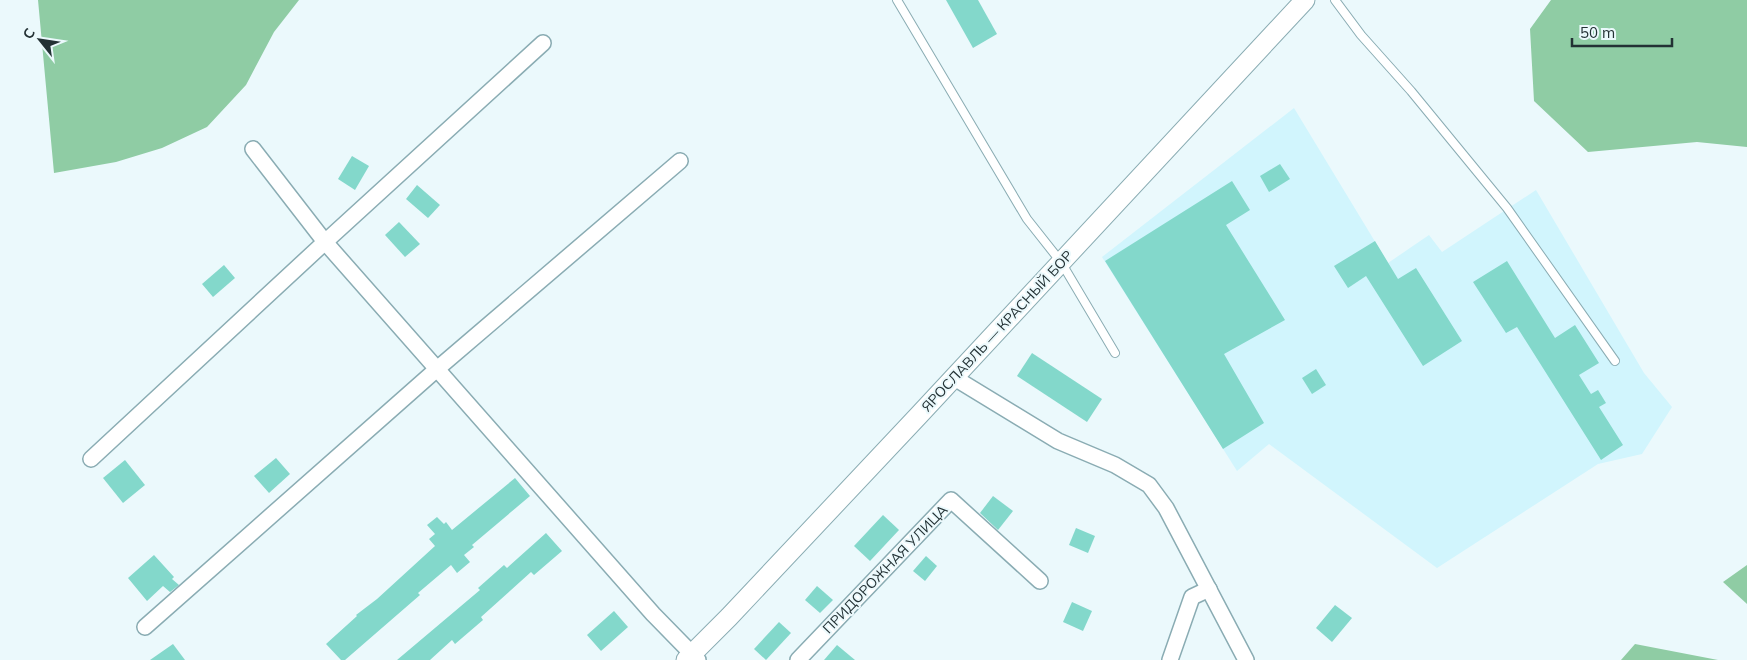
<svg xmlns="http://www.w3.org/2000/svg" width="1747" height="660" viewBox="0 0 1747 660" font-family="Mulish,sans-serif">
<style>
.built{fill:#d1f5fd}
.forest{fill:#8fcca4}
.building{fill:#83d8cb}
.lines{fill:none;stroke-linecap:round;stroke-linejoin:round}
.service-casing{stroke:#8aacb3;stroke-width:10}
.minor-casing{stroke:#8aacb3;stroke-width:18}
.tertiary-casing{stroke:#8aacb3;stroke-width:21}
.service{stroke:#fff;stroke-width:8}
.minor{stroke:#fff;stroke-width:15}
.tertiary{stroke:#fff;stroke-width:19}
.labels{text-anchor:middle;stroke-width:4;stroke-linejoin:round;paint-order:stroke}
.street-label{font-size:14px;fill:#233134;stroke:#ebf9fc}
</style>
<rect width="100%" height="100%" fill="#ebf9fc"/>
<!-- built -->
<polygon class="built" points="1294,108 1388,263 1429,235 1442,252 1536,190 1644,373 1672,407 1642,454 1598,464 1437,568 1269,444 1237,471 1102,257"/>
<!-- forest -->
<g class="forest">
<polygon points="38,0 299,0 274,32 246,85 207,127 162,148 116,162 54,173"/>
<polygon points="1551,0 1747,0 1747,147 1697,142 1588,152 1534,101 1530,29"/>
<polygon points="1747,565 1747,604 1723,582"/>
<polygon points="1635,644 1718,660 1621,660"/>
</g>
<!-- building -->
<g class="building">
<polygon points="946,0 978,0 997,34 973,48"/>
<polygon points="352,156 369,166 355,190 338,179"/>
<polygon points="1280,164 1290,179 1269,192 1260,176"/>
<polygon points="1232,181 1250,210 1226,225 1285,320 1224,354 1264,423 1223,449 1105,261"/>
<polygon points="417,185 440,205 428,218 406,199"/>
<polygon points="399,222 420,244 405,257 385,235"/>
<polygon points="1375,241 1398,279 1416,268 1462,341 1423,366 1366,276 1348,288 1334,266"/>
<polygon points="1507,261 1555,338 1575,325 1599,363 1579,375 1591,394 1598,390 1606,403 1599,407 1623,445 1601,460 1517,327 1506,333 1473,282"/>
<polygon points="224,265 235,278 213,297 202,284"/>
<polygon points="1032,353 1102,399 1087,422 1017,376"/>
<polygon points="1316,369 1326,385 1312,394 1302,378"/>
<polygon points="276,458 290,474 269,493 254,476"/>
<polygon points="125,460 145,485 123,503 103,478"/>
<polygon points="515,478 530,496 472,545 474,547 464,555 470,562 457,573 451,565 418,593 420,595 345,660 341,660 326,644 357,616 356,615 377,599 435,546 429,539 435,534 427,525 437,517 444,524 446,522 452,530"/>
<polygon points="993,496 1013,511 998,530 980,513"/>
<polygon points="883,515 899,530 870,561 854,546"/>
<polygon points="1076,528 1095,536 1088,553 1069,545"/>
<polygon points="546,533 562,551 534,575 531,572 481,617 483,620 455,644 452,640 430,660 397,660 480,590 478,588 504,565 507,568"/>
<polygon points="154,555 174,577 172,579 179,585 170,592 163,586 147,601 128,578"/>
<polygon points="926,556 937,566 925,581 913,571"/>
<polygon points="817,586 833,600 820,613 805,600"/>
<polygon points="1072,602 1092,611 1083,631 1063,622"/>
<polygon points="1335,605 1352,618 1332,642 1316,628"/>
<polygon points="614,611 628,627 601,651 587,635"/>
<polygon points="779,622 791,633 766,660 754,649"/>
<polygon points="173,644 185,660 150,660"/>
<polygon points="837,645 855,660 824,660"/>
</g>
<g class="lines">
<!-- service casing -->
<g class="service-casing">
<g id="service">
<polyline points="897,0 1027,219 1061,262 1115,353"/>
<polyline points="1335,0 1361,35 1411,91 1507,208 1615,361"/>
</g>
</g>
<!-- minor casing -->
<g class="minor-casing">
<g id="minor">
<polyline points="253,149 325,242 653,614 698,660"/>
<polyline points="953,377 1058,441 1115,465 1149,485 1166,508 1246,660"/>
<polyline points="91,459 325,242 543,43"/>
<polyline points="145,627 437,369 680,161"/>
<polyline points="798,660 951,500 1040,581"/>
<polyline points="1170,660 1192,597 1209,589"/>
</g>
</g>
<!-- tertiary casing -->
<g class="tertiary-casing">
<polyline id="tertiary" points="686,660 729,617 920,414 1305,0"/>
</g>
<!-- service -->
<use href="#service" class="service"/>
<!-- minor -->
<use href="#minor" class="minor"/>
<!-- tertiary -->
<use href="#tertiary" class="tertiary"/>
</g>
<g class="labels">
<!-- street labels -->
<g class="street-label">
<text transform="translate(997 331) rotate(-47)" y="5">ЯРОСЛАВЛЬ — КРАСНЫЙ БОР</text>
<text transform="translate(885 569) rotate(-46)" y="5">ПРИДОРОЖНАЯ УЛИЦА</text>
</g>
</g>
<!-- north arrow -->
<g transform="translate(40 40) rotate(300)" stroke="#ebf9fc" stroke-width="4" paint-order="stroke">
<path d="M0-4L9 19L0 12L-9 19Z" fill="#233134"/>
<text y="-8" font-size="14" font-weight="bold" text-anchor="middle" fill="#233134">С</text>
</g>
<!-- scale -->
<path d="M1572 38v8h100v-8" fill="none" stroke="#233134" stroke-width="2.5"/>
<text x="1580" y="38" font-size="15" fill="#233134" stroke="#ebf9fc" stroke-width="4" paint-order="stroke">50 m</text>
</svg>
